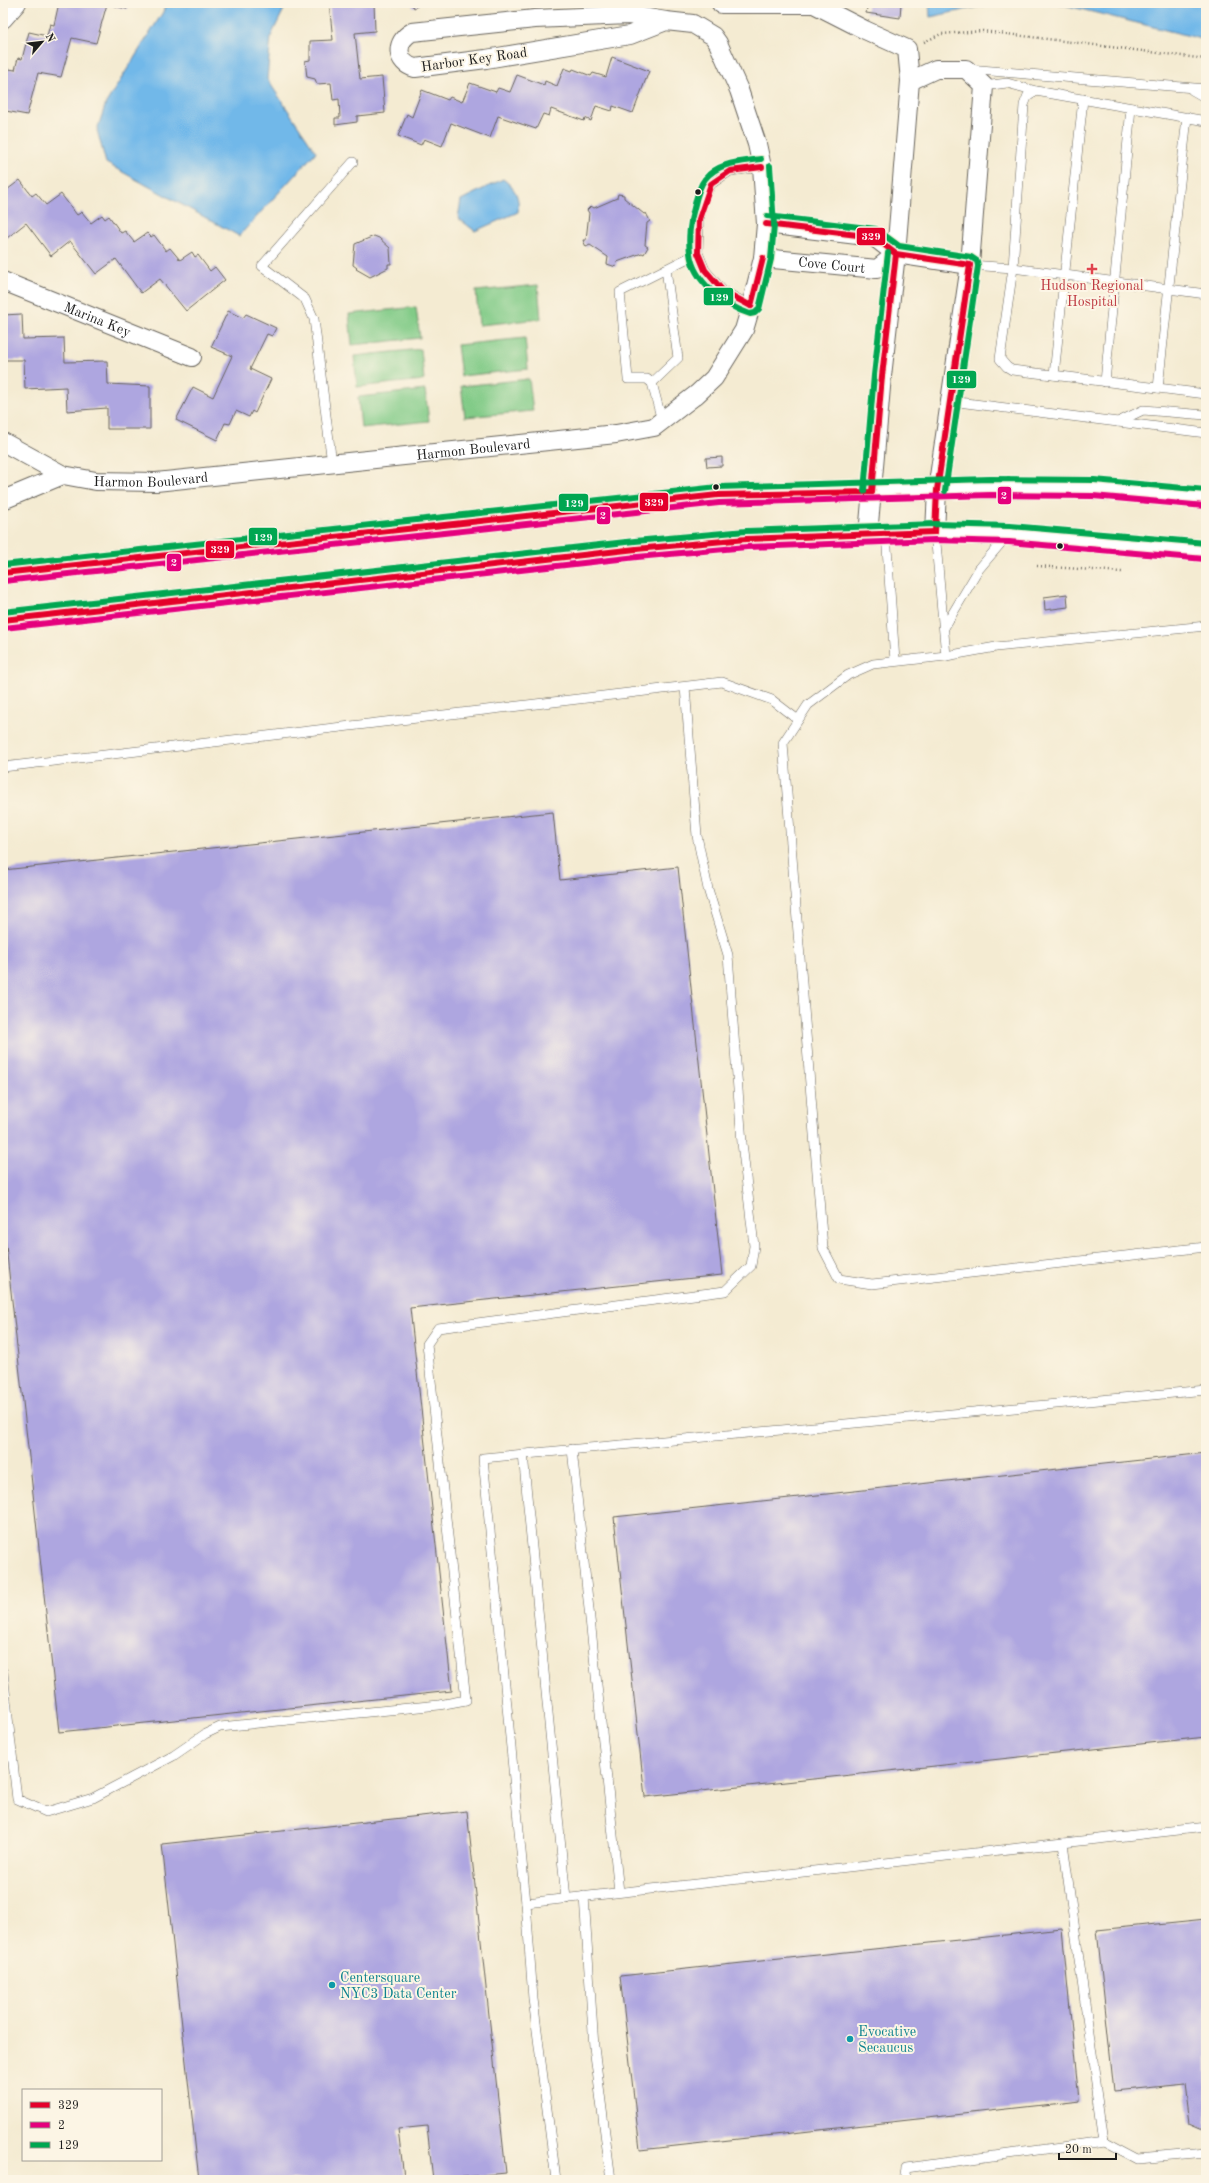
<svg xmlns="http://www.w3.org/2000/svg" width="1209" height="2183" viewBox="0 0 1209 2183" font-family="'Old Standard TT',serif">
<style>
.green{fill:#81cb87;stroke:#4e7452}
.water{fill:#71b8e9;stroke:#466a82}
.building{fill:#aea6e0}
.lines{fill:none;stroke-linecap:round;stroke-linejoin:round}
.service-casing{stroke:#68645c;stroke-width:10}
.minor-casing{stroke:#68645c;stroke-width:20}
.secondary-casing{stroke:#68645c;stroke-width:24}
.path{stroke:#68645c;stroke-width:2.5;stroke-dasharray:1 3;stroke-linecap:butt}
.service{stroke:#fff;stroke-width:9}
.minor{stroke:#fff;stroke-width:18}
.secondary{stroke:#fff;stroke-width:22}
.bus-1-casing{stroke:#fcf5e5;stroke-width:9}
.bus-2-casing{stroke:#fcf5e5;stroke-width:9}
.bus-3-casing{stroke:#fcf5e5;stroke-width:9}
.bus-1{stroke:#e4002b;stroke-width:6}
.bus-2{stroke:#e5007d;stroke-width:6}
.bus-3{stroke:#00a651;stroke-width:6}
.bus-dot{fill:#1c1c1c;stroke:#fcf5e5;stroke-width:1.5}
.health-dot{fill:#e0444e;stroke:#fcf5e5;stroke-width:1.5}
.culture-dot{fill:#0f9aa8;stroke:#fcf5e5;stroke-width:1.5}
.labels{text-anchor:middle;stroke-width:4;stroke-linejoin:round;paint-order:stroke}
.street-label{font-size:14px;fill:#1c1c1c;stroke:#fcf5e5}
.health-label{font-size:14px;fill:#be3a42;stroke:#fcf5e5}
.culture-label{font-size:14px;fill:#0d838f;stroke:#fcf5e5;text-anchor:start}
.line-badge{stroke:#fcf5e5;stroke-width:1.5}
.badge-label{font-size:11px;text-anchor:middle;font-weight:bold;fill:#fff}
</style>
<rect width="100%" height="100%" fill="#fcf5e5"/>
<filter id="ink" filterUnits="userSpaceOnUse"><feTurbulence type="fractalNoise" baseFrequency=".025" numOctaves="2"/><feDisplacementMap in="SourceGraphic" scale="8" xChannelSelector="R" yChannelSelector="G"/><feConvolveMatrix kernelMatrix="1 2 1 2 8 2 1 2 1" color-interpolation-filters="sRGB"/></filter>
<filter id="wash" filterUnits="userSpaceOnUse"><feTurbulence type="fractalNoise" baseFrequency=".012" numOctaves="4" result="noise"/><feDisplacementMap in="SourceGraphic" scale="16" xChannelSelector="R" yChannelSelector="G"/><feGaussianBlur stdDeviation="0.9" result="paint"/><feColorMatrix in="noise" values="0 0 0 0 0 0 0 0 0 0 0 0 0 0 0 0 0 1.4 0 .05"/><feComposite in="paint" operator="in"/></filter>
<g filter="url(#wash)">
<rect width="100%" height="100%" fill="#f4ebd2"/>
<!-- green -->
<g class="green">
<polygon points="538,285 541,319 479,325 476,291"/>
<polygon points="416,307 420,338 352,345 349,314"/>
<polygon points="525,338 528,369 461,376 457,345"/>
<polygon points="421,349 424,380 357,387 354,356"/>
<polygon points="529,379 533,411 465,417 461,386"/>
<polygon points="425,390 429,421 361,428 358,397"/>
</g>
<!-- water -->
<g class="water">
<polygon points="166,3 287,3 271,36 267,79 316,152 239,236 106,163 97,130 106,103 163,12"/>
<polygon points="929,3 997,3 930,17"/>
<polygon points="1056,3 1206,3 1206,40"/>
<path d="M503 179C515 188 520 197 518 212L475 231 458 218 461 200Z"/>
</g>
<g id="blocks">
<!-- building -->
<g class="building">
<polygon points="59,3 128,3 127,9 107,4 96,43 72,38 61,77 38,73 27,115 6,111 3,120 3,68 15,70 18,58 22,59 29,32 47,36 50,24 54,25"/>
<polygon points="329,3 374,3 375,31 355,33 360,79 382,77 385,113 357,116 357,122 335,125 335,118 340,118 339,99 333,100 331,83 317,84 315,79 307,77 305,61 310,60 310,41 333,40"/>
<polygon points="411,3 422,3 414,8"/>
<polygon points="868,3 901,3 900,18 866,13"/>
<polygon points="612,57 649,71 633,113 613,106 612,111 596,106 591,121 585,118 584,121 551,109 549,116 543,114 536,129 498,116 490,138 451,123 442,146 424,139 421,145 398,136 407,114 412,117 422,90 448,100 450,97 462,102 470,83 496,92 498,88 510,92 517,75 544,85 545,81 557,86 564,68 572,71 573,69 591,76 593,73 606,77"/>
<polygon points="20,180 32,196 36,193 46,205 61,194 77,215 82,212 91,223 102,215 105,219 109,216 121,233 125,231 134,242 147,233 151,237 154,235 166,251 170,248 180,260 192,252 195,257 198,255 210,271 215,267 225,280 186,311 160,279 141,293 116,259 96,274 70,241 51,256 26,223 7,238 3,233 3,193"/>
<polygon points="618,194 624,195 624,198 644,214 646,213 650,221 647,223 645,245 648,247 644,254 642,253 617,262 616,267 607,264 608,257 590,245 586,247 583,240 586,240 589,213 587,210 591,206 594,208 617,198"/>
<polygon points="374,236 379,238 390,248 391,264 388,264 388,268 370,277 356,269 357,268 353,265 355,244"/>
<polygon points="228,311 243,318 246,314 276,328 272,336 267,334 250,369 271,379 255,413 252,411 249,417 236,411 230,424 225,423 217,440 176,420 193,387 213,397 232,356 211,347"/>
<polygon points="22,314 23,339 64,338 65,362 107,361 108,384 150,386 150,429 107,429 107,408 67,411 66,387 25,389 24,360 3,360 3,315"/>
<polygon points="722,457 722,466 707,467 706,458"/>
<polygon points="1067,594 1068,607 1045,610 1044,597"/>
<polygon points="553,812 560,880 678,867 722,1275 410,1308 452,1691 59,1732 3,1218 3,870"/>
<polygon points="1206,1453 1206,1737 645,1797 614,1517"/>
<polygon points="467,1811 506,2173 433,2180 427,2126 398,2129 404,2177 377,2180 199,2180 162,1844"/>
<polygon points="1206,1919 1206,2130 1190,2123 1185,2084 1114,2091 1097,1930"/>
<polygon points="1062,1929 1079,2101 640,2150 620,1976"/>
</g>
</g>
</g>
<g filter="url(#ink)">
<use href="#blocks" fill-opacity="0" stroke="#68645c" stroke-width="1"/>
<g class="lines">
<!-- service casing -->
<g class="service-casing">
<g id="service">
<polyline points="968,69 1206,89"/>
<polyline points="984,86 1007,83 1036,91"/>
<polyline points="1192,90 1206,98"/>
<polyline points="1206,121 1036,91 1028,95 1024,105 1013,268 1000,359 1007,367 1012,370 1206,394"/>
<polyline points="970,265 1013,268 1206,294"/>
<polyline points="751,306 723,291 705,270 698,253 699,219 704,200 711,184 730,171 762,167"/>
<polyline points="1054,375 1083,99"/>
<polyline points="1105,382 1131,108"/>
<polyline points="652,383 678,358 666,269"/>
<polyline points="1158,388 1187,117"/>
<polyline points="950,401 1206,433"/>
<polyline points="662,421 652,383 647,379 628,379 620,292 698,253"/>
<polyline points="1118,422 1143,410 1206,415"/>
<polyline points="332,464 314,319 305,299 262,266 353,162"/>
<polyline points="935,532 946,656"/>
<polyline points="886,534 895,661"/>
<polyline points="1206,626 996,647 946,656 873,664 848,675 808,705 783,743 823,1248 839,1279 872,1284 1206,1247"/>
<polyline points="944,628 979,569 1006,537"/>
<polyline points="3,767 722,682 772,700 798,720"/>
<polyline points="572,1449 619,1892"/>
<polyline points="523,1454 566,1899"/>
<polyline points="3,1672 17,1799 46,1812 93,1798 173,1756 205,1734 220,1727 439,1705 466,1700 427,1344 438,1328 725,1291 751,1266 754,1246 742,1143 728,955 708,889 697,836 685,687"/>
<polyline points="584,1896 594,2047 611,2180"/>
<polyline points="526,1903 1206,1827"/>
<polyline points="1104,2141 1138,2159 1206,2153"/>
<polyline points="556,2180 533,1999 526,1903 483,1458 1206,1390"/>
<polyline points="904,2180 906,2168 1104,2141 1063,1843"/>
</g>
</g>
<!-- minor casing -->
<g class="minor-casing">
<g id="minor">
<polyline points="721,4 814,4 865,30 907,49 910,81 896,254 882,376 868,535"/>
<polyline points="3,19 17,3"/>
<polyline points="910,81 936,69 966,69 984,86 970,265 937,490 935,532"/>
<polyline points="766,224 874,237 896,254 970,265"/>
<path id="s1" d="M763 258 877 269 896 254"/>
<path id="s2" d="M3 281 192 357"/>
<path id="s3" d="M3 442 63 475 96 481 156 482 616 434 654 427 697 394 714 378 744 330 751 306 763 258 766 224 762 167 757 144 739 90 718 43 713 36 693 24 666 21 630 35 486 59 415 68C396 63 394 42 412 32L535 19 629 15 666 21"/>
<polyline points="3,500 63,475"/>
</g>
</g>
<!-- secondary casing -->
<g class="secondary-casing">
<g id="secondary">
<polyline points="3,573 718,495 990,487 1093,488 1206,498"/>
<polyline points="3,620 636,549 746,539 935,532 1009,534 1206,551"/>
</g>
</g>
<!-- path -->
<g class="path">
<polyline points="924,42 941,34 983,31 1206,59"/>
<polyline points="1037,566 1122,572"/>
</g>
<!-- service -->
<use href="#service" class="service"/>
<!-- minor -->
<use href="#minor" class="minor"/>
<!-- secondary -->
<use href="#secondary" class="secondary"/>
<!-- bus-1 casing -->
<g class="bus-1-casing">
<g id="bus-1">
<polyline points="766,224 874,237 896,254 970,265"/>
<polyline points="751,306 723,291 705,270 698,253 699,219 711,184 730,171 762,167"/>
<polyline points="751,306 763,258"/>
<polyline points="872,492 882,376 896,254"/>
<polyline points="935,532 937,490 970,265"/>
<polyline points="3,573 718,495 872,492"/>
<polyline points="3,620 636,549 746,539 935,532"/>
</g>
</g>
<!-- bus-2 casing -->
<g class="bus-2-casing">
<g id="bus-2">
<polyline points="4,581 719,503 990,495 1093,496 1205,506"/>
<polyline points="4,628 637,557 747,547 935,540 1009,542 1205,559"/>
</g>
</g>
<!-- bus-3 casing -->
<g class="bus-3-casing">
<g id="bus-3">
<path d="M761 159C741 162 718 162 705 179 699 186 696 199 694 208 690 221 688 239 690 253 693 281 725 306 750 314L755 313 759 309 771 259 774 225 770 166"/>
<polyline points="767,216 876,229 899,246 971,257 977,261 978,266 945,491"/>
<polyline points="864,491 874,375 888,253"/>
<polyline points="3,565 718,487 990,479 1094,480 1206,490"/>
<polyline points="3,612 635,541 746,531 935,524 1010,526 1206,543"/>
</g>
</g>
<!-- bus-1 -->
<use href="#bus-1" class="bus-1"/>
<!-- bus-2 -->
<use href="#bus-2" class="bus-2"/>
<!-- bus-3 -->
<use href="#bus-3" class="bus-3"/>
</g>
</g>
<!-- markers -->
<g class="bus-dot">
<circle cx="698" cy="192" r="3.5"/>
<circle cx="716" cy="487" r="3.5"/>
<circle cx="1060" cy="546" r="3.5"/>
</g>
<path class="health-dot" d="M1090 263h4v4h4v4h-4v4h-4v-4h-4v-4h4z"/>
<g class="culture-dot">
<circle cx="332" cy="1985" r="4"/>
<circle cx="850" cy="2039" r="4"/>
</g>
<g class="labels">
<!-- street labels -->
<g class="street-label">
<text transform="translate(474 59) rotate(-8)" y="5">Harbor Key Road</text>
<text dy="5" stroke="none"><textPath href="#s1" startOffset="69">Cove Court</textPath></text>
<text dy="5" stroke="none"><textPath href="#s2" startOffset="102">Marina Key</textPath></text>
<text dy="5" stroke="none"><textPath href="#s3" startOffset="481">Harmon Boulevard</textPath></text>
<text dy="5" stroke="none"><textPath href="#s3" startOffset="157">Harmon Boulevard</textPath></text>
</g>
<!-- health labels -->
<g class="health-label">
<text x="1092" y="290">Hudson Regional<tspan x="1092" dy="16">Hospital</tspan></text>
</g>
<!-- culture labels -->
<g class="culture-label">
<text x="340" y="1982">Centersquare<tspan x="340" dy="16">NYC3 Data Center</tspan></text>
<text x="858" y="2036">Evocative<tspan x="858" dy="16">Secaucus</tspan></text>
</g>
</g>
<g class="line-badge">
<rect x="856" y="227" width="30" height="19" rx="4" fill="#e4002b"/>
<rect x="703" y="287" width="31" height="19" rx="4" fill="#00a651"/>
<rect x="946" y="370" width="31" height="19" rx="4" fill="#00a651"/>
<rect x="997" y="486" width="15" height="19" rx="4" fill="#e5007d"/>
<rect x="639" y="492" width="30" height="20" rx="4" fill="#e4002b"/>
<rect x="558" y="493" width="31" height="19" rx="4" fill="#00a651"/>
<rect x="596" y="506" width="15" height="19" rx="4" fill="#e5007d"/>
<rect x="248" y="527" width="30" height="19" rx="4" fill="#00a651"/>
<rect x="205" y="540" width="30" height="19" rx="4" fill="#e4002b"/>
<rect x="166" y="553" width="16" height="19" rx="4" fill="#e5007d"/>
</g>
<g class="badge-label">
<text x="871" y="240">329</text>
<text x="719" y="301">129</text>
<text x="961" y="383">129</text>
<text x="1004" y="499">2</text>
<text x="654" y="506">329</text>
<text x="574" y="507">129</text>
<text x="603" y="519">2</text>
<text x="263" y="541">129</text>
<text x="220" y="553">329</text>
<text x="174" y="566">2</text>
</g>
<!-- margin -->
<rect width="1209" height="2183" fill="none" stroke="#fcf5e5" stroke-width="16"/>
<!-- legend -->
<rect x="22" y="2089" width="140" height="72" fill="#fcf5e5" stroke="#a29e95"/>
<rect x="30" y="2102" width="20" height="6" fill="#e4002b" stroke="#a29e95"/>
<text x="58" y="2109" font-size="12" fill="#1c1c1c">329</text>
<rect x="30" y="2122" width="20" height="6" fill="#e5007d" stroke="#a29e95"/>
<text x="58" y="2129" font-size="12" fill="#1c1c1c">2</text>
<rect x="30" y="2142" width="20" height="6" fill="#00a651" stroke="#a29e95"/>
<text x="58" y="2149" font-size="12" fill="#1c1c1c">129</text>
<!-- north arrow -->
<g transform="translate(42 42) rotate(62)" stroke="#fcf5e5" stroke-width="3" paint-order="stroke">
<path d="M0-3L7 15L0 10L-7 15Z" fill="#1c1c1c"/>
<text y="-6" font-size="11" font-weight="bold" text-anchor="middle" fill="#1c1c1c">N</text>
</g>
<!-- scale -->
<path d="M1059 2153v6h57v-6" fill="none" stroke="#1c1c1c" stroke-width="2"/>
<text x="1065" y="2153" font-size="12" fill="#1c1c1c" stroke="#fcf5e5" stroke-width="3" paint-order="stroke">20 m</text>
</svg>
